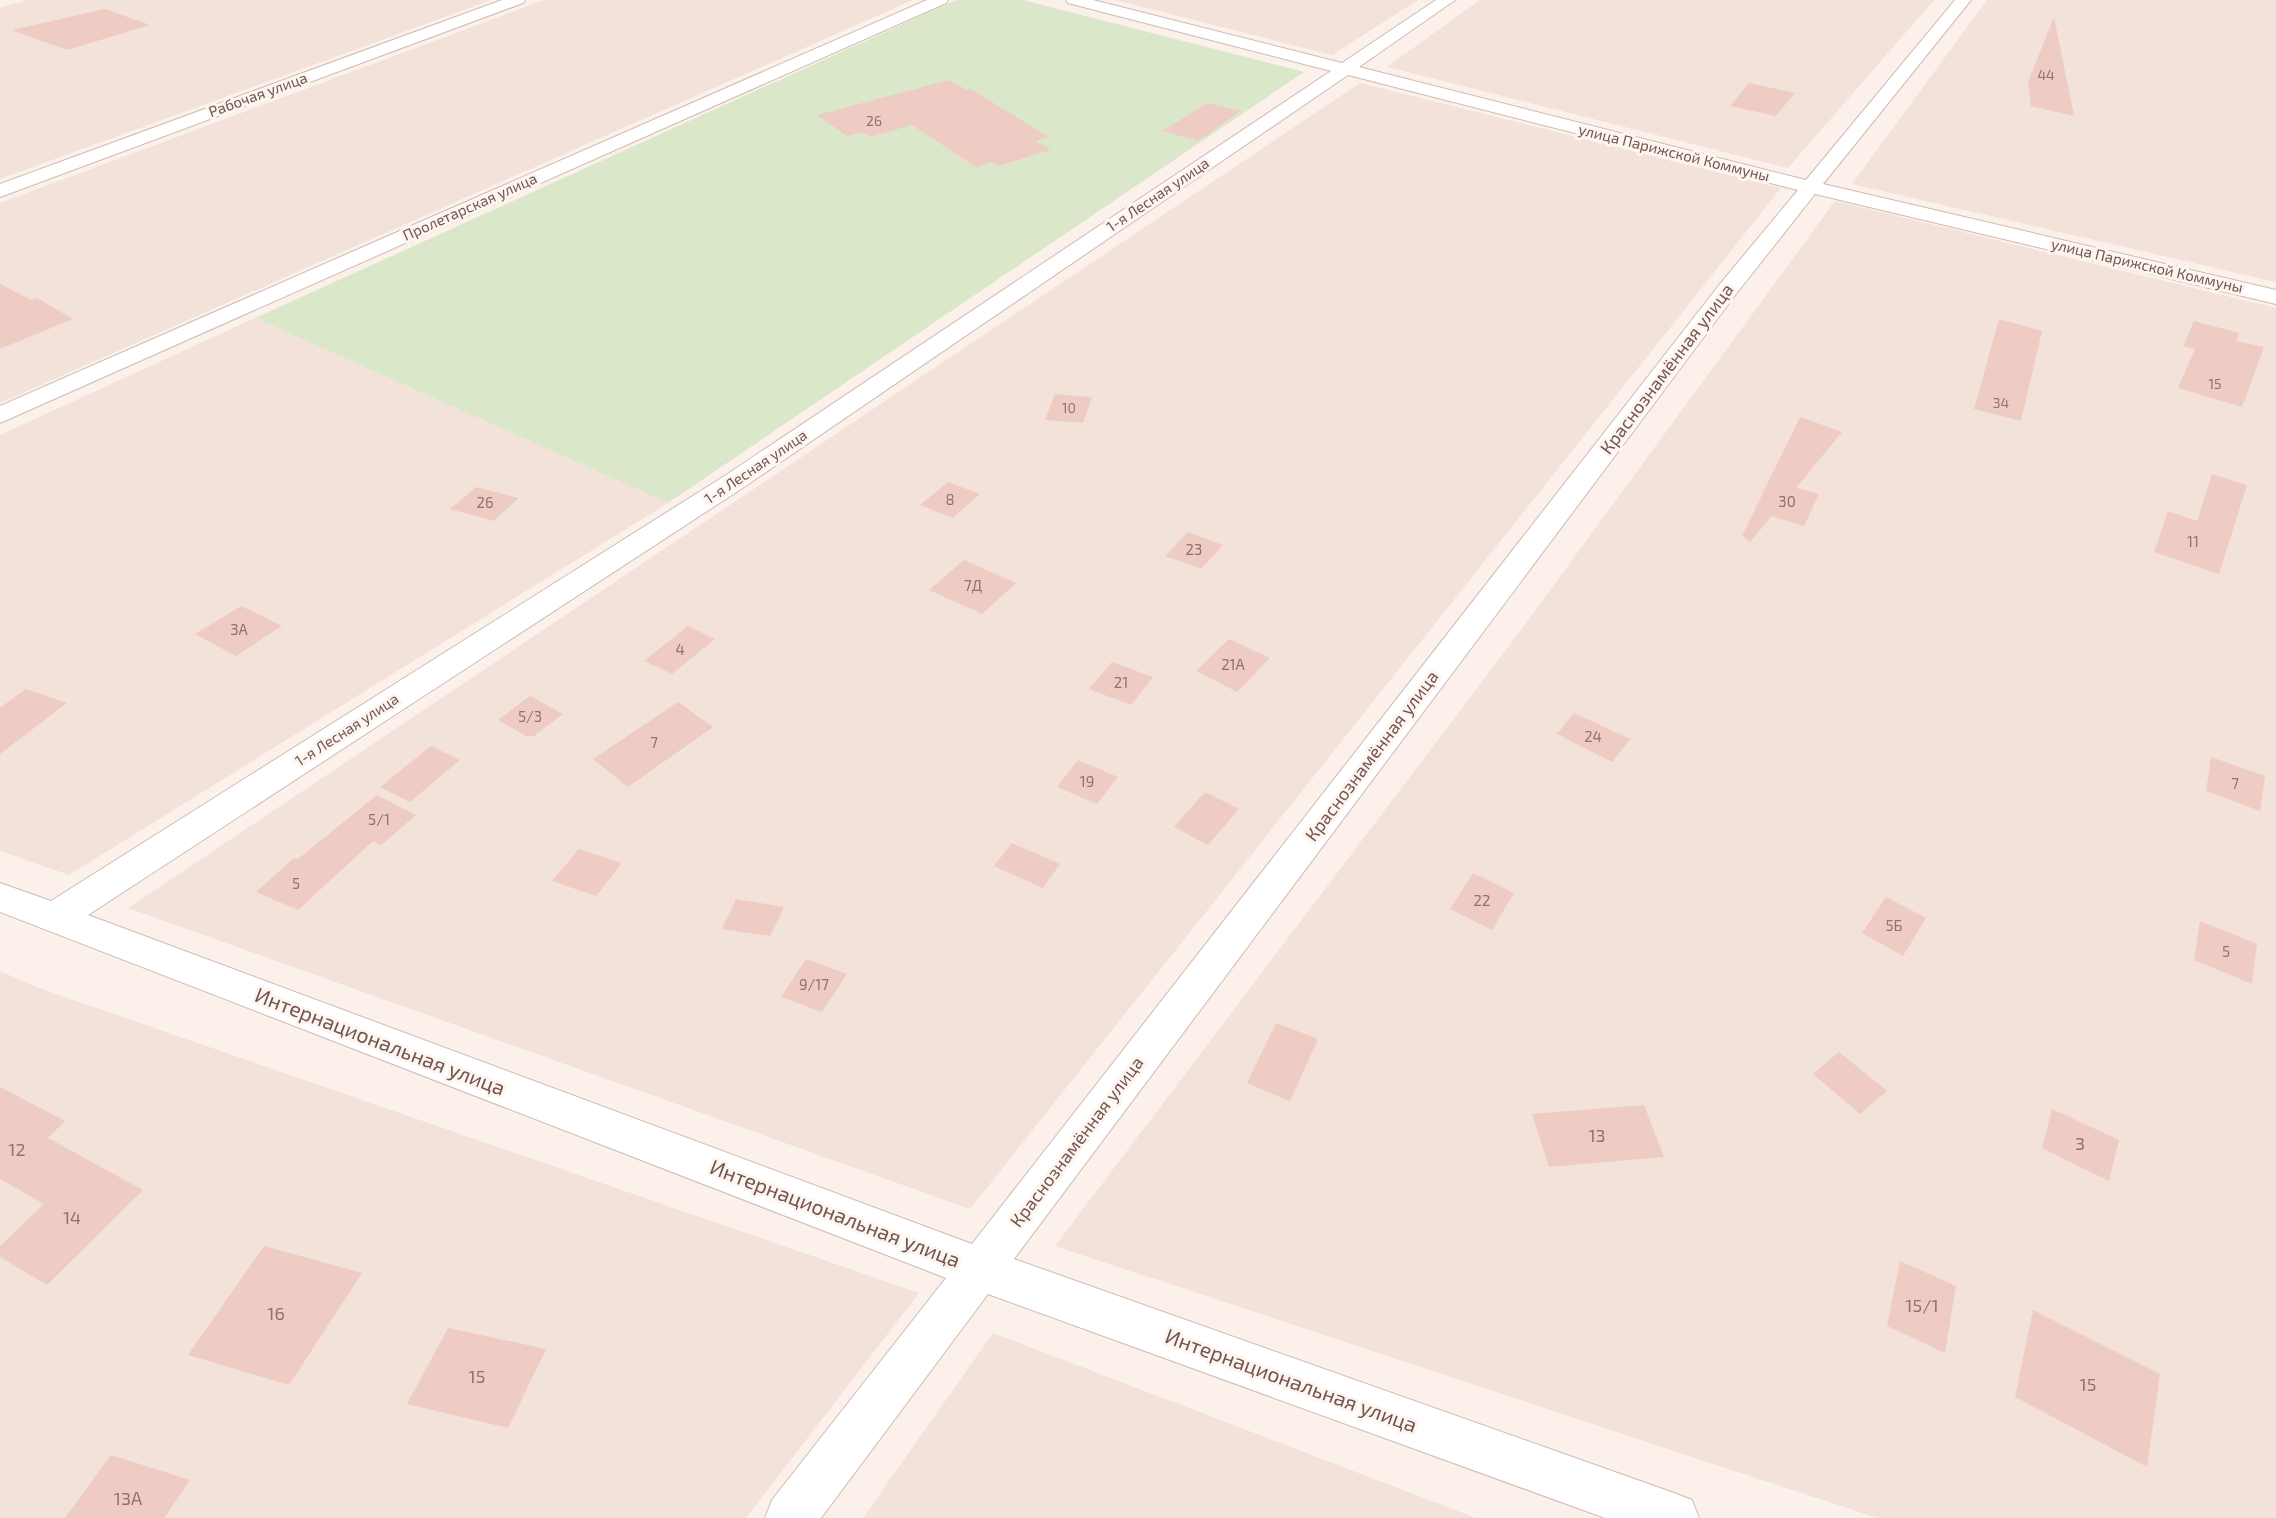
<svg xmlns="http://www.w3.org/2000/svg" width="2276" height="1518" viewBox="0 0 2276 1518" font-family="'Exo 2',sans-serif">
<style>
.residential{fill:#f2e2d9}
.green{fill:#dbe7c9}
.building{fill:#eeccc4}
.lines{fill:none;stroke-linecap:round;stroke-linejoin:round}
.minor-casing{stroke:#cebab3;stroke-width:2}
.minor{fill:#fff;fill-rule:evenodd}
.labels{text-anchor:middle;stroke-width:6;stroke-linejoin:round;paint-order:stroke}
.far-number-label{font-size:14px;fill:#92736c}
.far-street-label{font-size:15px;fill:#73554f;stroke:#fdf5f0}
.number-label{font-size:15px;fill:#92736c}
.street-label{font-size:18px;fill:#73554f;stroke:#fdf5f0}
.near-number-label{font-size:18px;fill:#92736c}
.near-street-label{font-size:21px;fill:#73554f;stroke:#fdf5f0}
</style>
<rect width="100%" height="100%" fill="#fbf1ea"/>
<!-- residential -->
<g class="residential">
<polygon points="27,0 491,0 0,179 0,8"/>
<polygon points="544,0 913,0 0,403 0,203"/>
<polygon points="1115,0 1418,0 1332,55"/>
<polygon points="1480,0 1934,0 1788,168 1387,67"/>
<polygon points="1987,0 2276,0 2276,282 1852,184"/>
<polygon points="1360,83 1781,188 970,1209 128,908"/>
<polygon points="1835,201 2276,308 2276,1518 1877,1518 1055,1246 1518,634"/>
<polygon points="255,318 668,503 69,875 0,851 0,435"/>
<polygon points="0,971 39,988 919,1293 746,1518 0,1518"/>
<polygon points="993,1333 1476,1518 863,1518"/>
</g>
<!-- green -->
<polygon class="green" points="956,0 1023,0 1304,72 668,503 255,318"/>
<!-- building -->
<g class="building">
<polygon points="105,9 150,25 67,50 12,30"/>
<polygon points="2054,17 2074,116 2031,106 2028,82"/>
<polygon points="949,80 967,90 971,89 1049,137 1036,141 1051,150 998,166 992,162 976,167 912,125 870,137 862,132 847,136 817,115"/>
<polygon points="1749,83 1795,93 1776,116 1730,106"/>
<polygon points="1207,103 1241,111 1198,141 1163,131"/>
<polygon points="0,284 31,300 37,298 73,319 0,349"/>
<polygon points="1999,319 2042,331 2021,421 1974,409"/>
<polygon points="2194,321 2239,333 2236,341 2264,347 2242,407 2178,388 2195,349 2183,346"/>
<polygon points="1055,394 1092,397 1083,423 1045,420"/>
<polygon points="1800,417 1842,432 1796,488 1819,494 1804,526 1772,516 1750,542 1742,536"/>
<polygon points="2212,474 2247,485 2219,574 2154,552 2168,511 2197,521"/>
<polygon points="948,482 980,494 953,518 920,505"/>
<polygon points="476,487 519,498 493,521 450,509"/>
<polygon points="1188,532 1223,545 1201,569 1165,556"/>
<polygon points="964,560 1016,583 982,614 929,590"/>
<polygon points="241,606 282,626 236,656 195,634"/>
<polygon points="688,626 715,639 672,674 644,661"/>
<polygon points="1229,639 1270,658 1237,692 1196,671"/>
<polygon points="1112,662 1153,677 1131,705 1089,689"/>
<polygon points="26,689 67,703 0,754 0,708"/>
<polygon points="530,696 563,714 534,736 526,736 498,720"/>
<polygon points="678,702 713,727 628,787 593,759"/>
<polygon points="1574,713 1630,739 1612,762 1557,734"/>
<polygon points="431,746 460,760 410,802 380,787"/>
<polygon points="2211,757 2265,776 2260,811 2206,791"/>
<polygon points="1078,760 1118,777 1097,804 1057,787"/>
<polygon points="1205,792 1239,809 1208,845 1174,827"/>
<polygon points="377,795 416,815 381,845 373,841 298,910 256,892 294,858 298,859"/>
<polygon points="1012,843 1060,864 1043,888 994,866"/>
<polygon points="579,849 622,863 596,896 552,881"/>
<polygon points="1473,873 1514,893 1492,930 1450,909"/>
<polygon points="1886,897 1926,918 1903,956 1862,933"/>
<polygon points="736,899 784,907 770,936 722,929"/>
<polygon points="2200,921 2257,944 2252,984 2194,960"/>
<polygon points="806,959 847,974 822,1012 781,997"/>
<polygon points="1276,1023 1318,1039 1290,1101 1247,1083"/>
<polygon points="1839,1052 1887,1091 1860,1114 1813,1074"/>
<polygon points="0,1087 65,1121 48,1138 143,1190 47,1285 0,1257 0,1246 44,1204 0,1179"/>
<polygon points="1644,1105 1664,1157 1549,1167 1532,1114"/>
<polygon points="2052,1109 2119,1140 2109,1181 2042,1148"/>
<polygon points="264,1246 362,1273 289,1385 188,1355"/>
<polygon points="1900,1261 1956,1286 1945,1353 1887,1326"/>
<polygon points="2033,1310 2160,1374 2147,1467 2015,1397"/>
<polygon points="448,1328 546,1349 508,1428 407,1404"/>
<polygon points="111,1455 190,1480 164,1518 65,1518"/>
</g>
<g class="lines">
<!-- minor casing -->
<g class="minor-casing">
<g id="minor">
<polygon points="502,0 525,0 523,3 0,197 0,184"/>
<polygon points="927,0 948,0 946,3 0,423 0,406"/>
<path d="M1066 0H1093L1342 63 1436 0H1455L1359 67 1806 180 1955 0H1971L1823 184 2276 290V304L1815 194 1736 294 1014 1259 1674 1493 1692 1500 1699 1518H1605L988 1294 821 1518H765L772 1500 946 1278 0 912V883L51 901 726 475 1331 71 1068 3ZM1348 75 1798 190 1720 284 972 1244 88 915 744 487Z"/>
</g>
</g>
<!-- minor -->
<use href="#minor" class="minor"/>
</g>
<g class="labels">
<!-- far-number labels -->
<g class="far-number-label">
<text x="2046" y="80">44</text>
<text x="874" y="126">26</text>
<text x="2215" y="389">15</text>
<text x="2001" y="408">34</text>
<text x="1069" y="413">10</text>
</g>
<!-- far-street labels -->
<g class="far-street-label">
<text transform="translate(258 95) rotate(-20)" y="5">Рабочая улица</text>
<text transform="translate(1674 153) rotate(14)" y="5">улица Парижской Коммуны</text>
<text transform="translate(1158 195) rotate(-34)" y="5">1-я Лесная улица</text>
<text transform="translate(470 207) rotate(-24)" y="5">Пролетарская улица</text>
<text transform="translate(2147 266) rotate(13)" y="5">улица Парижской Коммуны</text>
<text transform="translate(756 467) rotate(-34)" y="5">1-я Лесная улица</text>
<text transform="translate(347 730) rotate(-33)" y="5">1-я Лесная улица</text>
</g>
<!-- number labels -->
<g class="number-label">
<text x="950" y="505">8</text>
<text x="1787" y="507">30</text>
<text x="485" y="508">26</text>
<text x="2193" y="547">11</text>
<text x="1194" y="555">23</text>
<text x="973" y="591">7Д</text>
<text x="239" y="635">3А</text>
<text x="680" y="655">4</text>
<text x="1233" y="670">21А</text>
<text x="1121" y="688">21</text>
<text x="530" y="722">5/3</text>
<text x="1593" y="742">24</text>
<text x="654" y="748">7</text>
<text x="1087" y="787">19</text>
<text x="2235" y="789">7</text>
<text x="379" y="825">5/1</text>
<text x="296" y="889">5</text>
<text x="1482" y="906">22</text>
<text x="1894" y="931">5Б</text>
<text x="2226" y="957">5</text>
<text x="814" y="990">9/17</text>
</g>
<!-- street labels -->
<g class="street-label">
<text transform="translate(1667 369) rotate(-53)" y="6">Краснознамённая улица</text>
<text transform="translate(1372 756) rotate(-53)" y="6">Краснознамённая улица</text>
<text transform="translate(1077 1142) rotate(-53)" y="6">Краснознамённая улица</text>
</g>
<!-- near-number labels -->
<g class="near-number-label">
<text x="1597" y="1142">13</text>
<text x="2080" y="1150">3</text>
<text x="17" y="1156">12</text>
<text x="72" y="1224">14</text>
<text x="1922" y="1312">15/1</text>
<text x="276" y="1320">16</text>
<text x="477" y="1383">15</text>
<text x="2088" y="1391">15</text>
<text x="128" y="1505">13А</text>
</g>
<!-- near-street labels -->
<g class="near-street-label">
<text transform="translate(380 1042) rotate(21)" y="7">Интернациональная улица</text>
<text transform="translate(835 1214) rotate(21)" y="7">Интернациональная улица</text>
<text transform="translate(1291 1381) rotate(20)" y="7">Интернациональная улица</text>
</g>
</g>
</svg>
